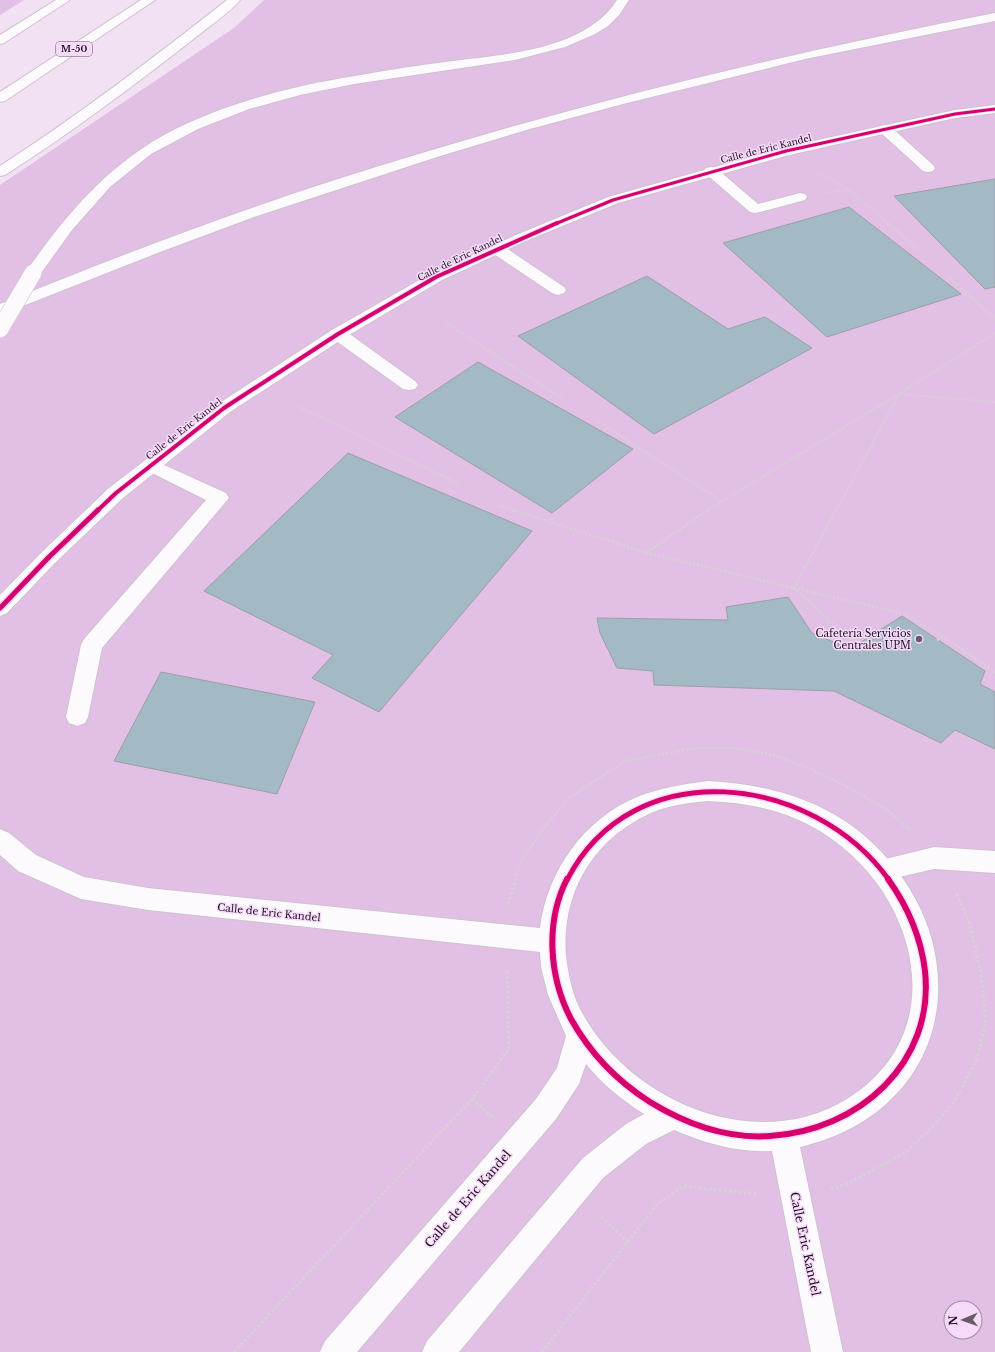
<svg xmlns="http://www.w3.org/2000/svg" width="995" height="1352" viewBox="0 0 995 1352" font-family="'Libre Baskerville',serif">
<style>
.green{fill:#e2c0e5;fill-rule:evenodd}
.building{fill:#a3b9c4;stroke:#9c9ea8}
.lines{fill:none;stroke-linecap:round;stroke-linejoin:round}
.service-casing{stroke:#cdc1ce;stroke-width:2}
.minor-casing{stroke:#cdc1ce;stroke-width:2}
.motorway-casing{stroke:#cdc1ce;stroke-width:2}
.path-far3{stroke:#d7d2d7;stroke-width:1.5;stroke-dasharray:1 1;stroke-linecap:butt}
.path-far2{stroke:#d7d2d7;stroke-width:2;stroke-dasharray:1.5 1.5;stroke-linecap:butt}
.path-far1{stroke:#d7d2d7;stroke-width:2.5;stroke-dasharray:2 2;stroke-linecap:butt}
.path{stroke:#d7d2d7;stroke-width:3;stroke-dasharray:2.5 2.5;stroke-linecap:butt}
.service{fill:#fdfafd;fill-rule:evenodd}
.minor{fill:#fdfafd;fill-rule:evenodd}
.motorway{fill:#fdfafd;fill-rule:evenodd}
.minor-bridge-casing{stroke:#cdc1ce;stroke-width:18;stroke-linecap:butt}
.minor-bridge{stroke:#fdfafd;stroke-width:17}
.cycleway-far3-casing{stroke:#f7dafa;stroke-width:4.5}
.cycleway-far2-casing{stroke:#f7dafa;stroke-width:6}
.cycleway-far1-casing{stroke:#f7dafa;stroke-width:8}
.cycleway-casing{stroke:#f7dafa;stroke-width:9}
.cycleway-far3{stroke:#d6006c;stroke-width:3}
.cycleway-far2{stroke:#d6006c;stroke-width:4}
.cycleway-far1{stroke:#d6006c;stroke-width:5}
.cycleway{stroke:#d6006c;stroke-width:6}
.poi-dot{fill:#685c69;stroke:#f7dafa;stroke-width:1.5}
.labels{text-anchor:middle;stroke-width:3;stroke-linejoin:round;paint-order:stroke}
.shield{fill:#f7dafa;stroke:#5f4f61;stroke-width:1}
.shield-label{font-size:9px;font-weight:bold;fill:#1e141f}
.far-street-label{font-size:9px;fill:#1e141f;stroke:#f7dafa}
.poi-label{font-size:10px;fill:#1e141f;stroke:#f7dafa;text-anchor:end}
.street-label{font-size:10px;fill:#1e141f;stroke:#f7dafa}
.near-street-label{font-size:12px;fill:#1e141f;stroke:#f7dafa}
</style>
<rect width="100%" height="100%" fill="#f1e1f3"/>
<!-- green -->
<g class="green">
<polygon points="0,0 24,0 0,15"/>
<path d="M264 0H995V1352H0V185L234 28ZM951 1308H975V1332H951Z"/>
</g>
<!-- building -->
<g class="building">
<polygon points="995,179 995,287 985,289 894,196"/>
<polygon points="849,207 961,294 827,337 723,243"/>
<polygon points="647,276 728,329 765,317 812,348 654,434 518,336"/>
<polygon points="478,362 633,449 552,513 395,417"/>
<polygon points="348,453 532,531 379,712 312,678 333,655 204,591"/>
<polygon points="788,597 812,633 850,649 902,616 985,671 980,684 995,692 995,749 955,730 941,743 834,691 654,685 653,671 617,668 600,633 597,618 728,620 726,607"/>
<polygon points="161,672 315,702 277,794 114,761"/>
</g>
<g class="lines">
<!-- service casing -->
<g class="service-casing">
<g id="service">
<path d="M227 0H240C232 11 203 31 191 41 131 88 69 134 5 175L0 176V166C79 115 153 58 227 0Z"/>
<polygon points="885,125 890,126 933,165 935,168 933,171 928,172 923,171 880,132 878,129 880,126"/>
<polygon points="711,167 716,168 758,204 800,193 805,194 807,197 805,200 760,212 755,213 750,212 706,174 704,171 706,168"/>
<polygon points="497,244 503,246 564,287 566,290 564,293 558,295 552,293 491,252 489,249 491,246"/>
<polygon points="338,329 344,330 415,381 418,385 415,389 409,390 403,389 332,338 330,334 332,330"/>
<polygon points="151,459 226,493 229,498 102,648 88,717 85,723 77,726 69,723 66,717 81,645 84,639 206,500 144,469 142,465 144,461"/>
<polygon points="934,847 995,851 995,873 934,869 882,881 873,878 870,870 873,862"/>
</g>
</g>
<!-- minor casing -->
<g class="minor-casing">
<g id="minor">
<path d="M617 0H629L619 15 608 26 595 34 565 47 515 60 354 84 300 95 249 109 198 129 151 154 110 187 72 230 39 276 33 278 27 276 25 273C70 209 115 156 188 123 241 99 299 85 355 76 388 70 420 65 453 61 506 54 585 50 617 0Z"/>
<polygon points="995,105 995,113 955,118 789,155 618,203 526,241 442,280 344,338 230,412 123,498 56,562 7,613 0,616 0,595 42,552 109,488 218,404 332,330 430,274 516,235 608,197 786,147 955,110"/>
<path d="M708 781C765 784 823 799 867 838 981 940 958 1110 800 1147L843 1352H811L772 1151C738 1153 704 1143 674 1130L646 1144 603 1178 459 1352H422L427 1341 583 1158 626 1124 644 1114C622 1100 602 1084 586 1064L579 1084 556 1119 357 1352H320L325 1341 536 1099 557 1068 566 1036 548 995 541 967 540 952 148 910 81 899 18 871 0 855V829L9 833 36 855 84 877 148 888 540 928C547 871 584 819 637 797 660 788 684 784 708 781ZM708 801C750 803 787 810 823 833 917 892 955 1032 847 1099 754 1156 626 1100 579 1007 572 992 568 973 566 956 561 893 593 839 651 813 669 805 689 803 708 801Z"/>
</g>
</g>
<!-- motorway casing -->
<g class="motorway-casing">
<g id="motorway">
<polygon points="56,0 70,0 4,43 0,44 0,35"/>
<polygon points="141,0 155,0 5,101 0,102 0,92"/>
<path d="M995 13V21L805 59 623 104 530 129 437 157 254 217 160 252 0 315V304C111 259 223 216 338 179 553 110 772 56 995 13Z"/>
</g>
</g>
<!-- path-far3 -->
<g class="path-far3">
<polyline points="819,172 849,190"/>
<polyline points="825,193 849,190 889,224"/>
</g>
<!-- path-far2 -->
<g class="path-far2">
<polyline points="888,223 918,249"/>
<polyline points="948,276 995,319"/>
<polyline points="445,322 563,399"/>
<polyline points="300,407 459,484"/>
<polyline points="596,420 721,501"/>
<polyline points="500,506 516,511"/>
<polyline points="706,511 899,394 995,333"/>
<polyline points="836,511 899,394 995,402"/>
</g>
<!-- path-far1 -->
<g class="path-far1">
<polyline points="513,510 647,553 904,614 944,637 995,672"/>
<polyline points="836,510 794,588 846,636"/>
<polyline points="647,552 708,510"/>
<polyline points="937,640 944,637"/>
<polyline points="515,880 521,861 545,826 571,796 626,761 696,748 737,748 773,755 808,768 850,788 886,809 910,830"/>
</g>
<!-- path -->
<g class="path">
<polyline points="508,904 516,879"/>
<polyline points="472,1099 492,1117"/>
<polyline points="831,1189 847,1184 906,1152 936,1123 956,1099 976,1061 986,1024 981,973 969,922 956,892"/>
<polyline points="601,1217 628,1242"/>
<polyline points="234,1352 472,1099 509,1049 507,970"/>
<polyline points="542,1352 657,1204 684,1186 757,1194"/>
</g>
<!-- service -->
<use href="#service" class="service"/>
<!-- minor -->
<use href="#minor" class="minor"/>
<!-- motorway -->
<use href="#motorway" class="motorway"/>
<!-- minor-bridge casing -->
<g class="minor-bridge-casing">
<polyline id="minor-bridge" points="0,329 33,273"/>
</g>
<!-- minor-bridge -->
<use href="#minor-bridge" class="minor-bridge"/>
<!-- cycleway-far3 casing -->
<g class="cycleway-far3-casing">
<polyline id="cycleway-far3" points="555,224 613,200 786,151 955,114 995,109"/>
</g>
<!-- cycleway-far2 casing -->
<g class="cycleway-far2-casing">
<polyline id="cycleway-far2" points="97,511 116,493 224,408 338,334 436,277 557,223"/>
</g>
<!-- cycleway-far1 casing -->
<g class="cycleway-far1-casing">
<g id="cycleway-far1">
<polyline points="0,608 49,557 98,510"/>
<path d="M567 880C633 751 813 774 889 880"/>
</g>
</g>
<!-- cycleway casing -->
<g class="cycleway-casing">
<path id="cycleway" d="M567 879C545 922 549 977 571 1019 590 1053 617 1081 650 1102 686 1124 728 1139 770 1136 858 1131 935 1063 925 971 921 937 908 907 888 879"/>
</g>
<!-- cycleway-far3 -->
<use href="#cycleway-far3" class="cycleway-far3"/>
<!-- cycleway-far2 -->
<use href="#cycleway-far2" class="cycleway-far2"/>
<!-- cycleway-far1 -->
<use href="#cycleway-far1" class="cycleway-far1"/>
<!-- cycleway -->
<use href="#cycleway" class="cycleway"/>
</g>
<!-- markers -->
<circle class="poi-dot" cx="919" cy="639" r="4"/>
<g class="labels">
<!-- shield labels -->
<rect class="shield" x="56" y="42" width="36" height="14" rx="3"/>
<g class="shield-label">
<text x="74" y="52">M-50</text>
</g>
<!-- far-street labels -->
<g class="far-street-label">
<text transform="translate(766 149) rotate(-14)" y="3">Calle de Eric Kandel</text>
<text transform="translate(460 258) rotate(-26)" y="3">Calle de Eric Kandel</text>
<text transform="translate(184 429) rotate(-38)" y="3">Calle de Eric Kandel</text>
</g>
<!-- poi labels -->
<g class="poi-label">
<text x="911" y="637">Cafetería Servicios<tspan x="911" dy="12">Centrales UPM</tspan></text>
</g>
<!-- street labels -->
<g class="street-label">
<text transform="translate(269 912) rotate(6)" y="4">Calle de Eric Kandel</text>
</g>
<!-- near-street labels -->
<g class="near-street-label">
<text transform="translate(468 1199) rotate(-49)" y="4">Calle de Eric Kandel</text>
<text transform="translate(805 1244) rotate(78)" y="4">Calle Eric Kandel</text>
</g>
</g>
<!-- north arrow -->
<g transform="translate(963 1320) rotate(268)"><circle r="19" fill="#f7dafa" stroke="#a08ba2"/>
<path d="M0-3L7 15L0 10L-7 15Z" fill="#685c69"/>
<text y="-6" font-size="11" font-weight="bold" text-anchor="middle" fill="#1e141f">N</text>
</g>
</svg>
